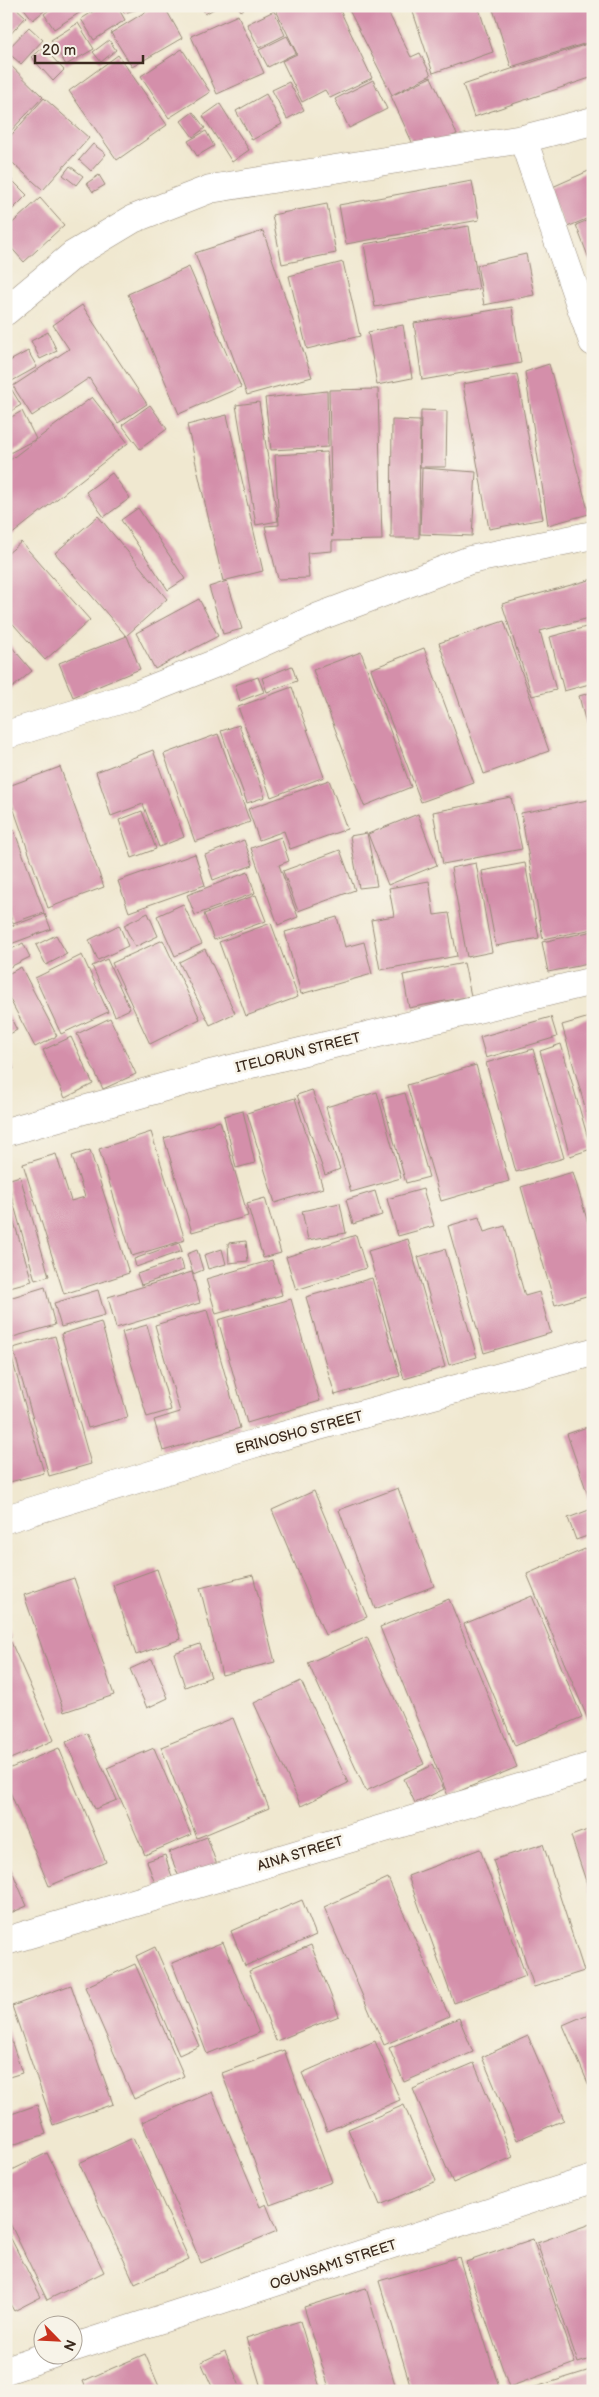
<svg xmlns="http://www.w3.org/2000/svg" width="599" height="2397" viewBox="0 0 599 2397" font-family="'Balsamiq Sans',sans-serif">
<style>
.building{fill:#d48faa}
.lines{fill:none;stroke-linecap:round;stroke-linejoin:round}
.minor-casing{stroke:#968977;stroke-width:29}
.minor{stroke:#fff;stroke-width:28}
.labels{text-anchor:middle;stroke-width:5;stroke-linejoin:round;paint-order:stroke}
.street-label{font-size:14px;fill:#3b2a1e;stroke:#f7f3e8}
</style>
<rect width="100%" height="100%" fill="#f7f3e8"/>
<filter id="ink" filterUnits="userSpaceOnUse"><feTurbulence type="fractalNoise" baseFrequency=".02" numOctaves="2"/><feDisplacementMap in="SourceGraphic" scale="10" xChannelSelector="R" yChannelSelector="G"/><feConvolveMatrix kernelMatrix="1 2 1 2 8 2 1 2 1" color-interpolation-filters="sRGB"/></filter>
<filter id="wash" filterUnits="userSpaceOnUse"><feTurbulence type="fractalNoise" baseFrequency=".0096" numOctaves="4" result="noise"/><feDisplacementMap in="SourceGraphic" scale="20" xChannelSelector="R" yChannelSelector="G"/><feGaussianBlur stdDeviation="1.12" result="paint"/><feColorMatrix in="noise" values="0 0 0 0 0 0 0 0 0 0 0 0 0 0 0 0 0 1.4 0 .05"/><feComposite in="paint" operator="in"/></filter>
<g filter="url(#wash)">
<rect width="100%" height="100%" fill="#f0e8d0"/>
<g id="blocks">
<!-- building -->
<g class="building">
<polygon points="6,6 14,6 26,17 6,39"/>
<polygon points="22,6 50,6 33,20"/>
<polygon points="54,6 90,6 54,29 44,14"/>
<polygon points="102,6 117,6 125,20 94,40 81,19"/>
<polygon points="122,6 144,6 145,7 124,13"/>
<polygon points="155,6 164,6 182,38 132,67 111,33"/>
<polygon points="202,6 219,6 205,14"/>
<polygon points="238,6 248,6 241,11"/>
<polygon points="274,6 338,6 372,78 330,98 325,90 302,102 282,61 297,54"/>
<polygon points="347,6 385,6 411,57 420,53 431,75 392,95"/>
<polygon points="411,6 478,6 493,52 433,73"/>
<polygon points="492,6 592,6 593,41 511,67"/>
<polygon points="274,11 285,35 259,48 247,24"/>
<polygon points="238,15 264,73 217,94 191,36"/>
<polygon points="78,23 94,49 66,65 51,40"/>
<polygon points="29,27 43,40 21,64 6,51"/>
<polygon points="287,36 296,53 268,67 259,50"/>
<polygon points="109,40 116,50 101,62 93,52"/>
<polygon points="593,42 593,77 474,117 463,85"/>
<polygon points="43,47 64,70 53,81 31,57"/>
<polygon points="182,49 210,92 169,118 141,76"/>
<polygon points="118,55 167,125 117,160 69,91"/>
<polygon points="6,61 43,97 6,136"/>
<polygon points="431,77 457,134 417,153 391,96"/>
<polygon points="373,80 387,109 349,128 335,99"/>
<polygon points="289,82 304,110 287,119 272,90"/>
<polygon points="266,94 282,124 252,140 236,111"/>
<polygon points="44,98 89,138 43,190 6,157 6,141"/>
<polygon points="220,104 249,150 232,162 203,116"/>
<polygon points="193,112 205,128 193,137 181,121"/>
<polygon points="206,131 214,146 197,156 188,141"/>
<polygon points="93,144 106,154 91,171 79,160"/>
<polygon points="70,166 83,176 76,185 63,175"/>
<polygon points="593,169 593,216 565,228 548,189"/>
<polygon points="6,174 27,195 6,216"/>
<polygon points="99,175 105,185 93,192 87,183"/>
<polygon points="472,181 479,220 346,244 339,205"/>
<polygon points="40,198 64,225 24,262 6,242 6,229"/>
<polygon points="327,204 336,253 282,264 272,215"/>
<polygon points="593,218 593,269 576,225"/>
<polygon points="469,226 479,289 375,307 364,244"/>
<polygon points="263,231 312,377 247,395 195,253"/>
<polygon points="526,254 534,295 484,305 477,265"/>
<polygon points="343,262 360,336 307,349 289,276"/>
<polygon points="189,267 241,387 179,414 128,294"/>
<polygon points="82,305 147,404 118,423 89,378 32,416 13,386 69,349 53,325"/>
<polygon points="512,307 521,363 422,380 414,323"/>
<polygon points="403,325 412,378 377,385 368,332"/>
<polygon points="48,332 57,351 40,359 31,341"/>
<polygon points="28,351 37,367 12,381 6,370 6,363"/>
<polygon points="549,364 589,514 548,525 525,372"/>
<polygon points="517,374 543,519 489,529 463,384"/>
<polygon points="10,387 21,405 6,414 6,389"/>
<polygon points="378,389 382,540 332,541 332,551 307,553 309,578 278,579 265,526 279,525 275,455 327,452 332,537 329,390"/>
<polygon points="327,391 328,447 271,450 265,398"/>
<polygon points="92,397 128,443 6,539 6,463"/>
<polygon points="259,402 278,521 256,525 236,405"/>
<polygon points="150,405 167,429 140,449 122,425"/>
<polygon points="421,410 447,411 446,467 420,467"/>
<polygon points="22,411 36,439 6,455 6,420"/>
<polygon points="227,415 263,571 223,581 187,425"/>
<polygon points="392,420 420,421 419,538 391,538"/>
<polygon points="422,468 476,472 472,536 420,534"/>
<polygon points="112,473 130,498 104,517 86,492"/>
<polygon points="138,508 185,579 168,590 121,520"/>
<polygon points="98,516 167,599 126,636 55,553"/>
<polygon points="21,542 90,620 45,660 6,616 6,555"/>
<polygon points="593,579 593,617 540,631 556,690 532,696 502,604"/>
<polygon points="227,581 242,629 223,634 209,587"/>
<polygon points="199,599 218,636 155,669 136,633"/>
<polygon points="504,621 549,751 484,774 439,643"/>
<polygon points="593,625 593,683 564,691 550,637"/>
<polygon points="127,636 140,669 73,697 59,663"/>
<polygon points="6,640 32,671 6,693"/>
<polygon points="424,648 474,783 421,802 371,669"/>
<polygon points="361,652 411,787 364,806 313,670"/>
<polygon points="292,666 297,681 267,692 262,678"/>
<polygon points="258,677 264,692 240,701 235,685"/>
<polygon points="292,687 324,777 271,797 238,707"/>
<polygon points="593,692 593,747 592,747 579,696"/>
<polygon points="239,725 265,797 247,803 221,731"/>
<polygon points="218,734 250,822 195,842 164,754"/>
<polygon points="153,750 184,837 159,847 143,804 111,816 96,772"/>
<polygon points="60,767 104,887 48,908 6,787"/>
<polygon points="329,780 347,829 290,849 284,831 259,840 248,809"/>
<polygon points="511,797 522,849 443,864 433,812"/>
<polygon points="593,799 593,929 543,939 521,813"/>
<polygon points="142,811 156,849 132,858 119,820"/>
<polygon points="418,814 437,865 388,885 368,834"/>
<polygon points="14,830 44,912 13,923 6,905 6,833"/>
<polygon points="367,833 377,886 359,888 350,836"/>
<polygon points="281,837 289,861 279,865 298,917 278,925 251,848"/>
<polygon points="244,840 253,865 213,880 205,855"/>
<polygon points="340,850 355,890 298,911 283,871"/>
<polygon points="195,854 205,885 129,912 118,881"/>
<polygon points="476,863 492,952 467,957 451,868"/>
<polygon points="525,863 539,938 496,946 482,871"/>
<polygon points="248,872 255,893 195,915 187,895"/>
<polygon points="429,881 434,915 449,913 457,956 380,970 371,920 394,916 389,888"/>
<polygon points="256,895 266,921 214,940 204,914"/>
<polygon points="183,904 202,944 175,956 157,916"/>
<polygon points="148,913 158,936 135,947 124,925"/>
<polygon points="45,914 51,929 8,945 6,928"/>
<polygon points="337,917 345,947 364,942 372,974 301,994 285,932"/>
<polygon points="271,923 298,997 246,1016 219,942"/>
<polygon points="119,925 128,946 98,960 89,940"/>
<polygon points="593,931 593,963 548,972 542,942"/>
<polygon points="56,935 67,954 46,965 36,945"/>
<polygon points="163,940 200,1019 150,1044 112,963"/>
<polygon points="23,943 30,957 6,969 6,952"/>
<polygon points="205,949 235,1013 210,1025 179,962"/>
<polygon points="82,955 108,1012 61,1034 35,978"/>
<polygon points="107,959 130,1009 115,1016 92,966"/>
<polygon points="464,963 471,996 409,1008 403,975"/>
<polygon points="21,967 57,1036 35,1047 6,992 6,975"/>
<polygon points="6,1009 17,1030 6,1036"/>
<polygon points="593,1016 593,1132 592,1132 562,1025"/>
<polygon points="551,1017 557,1037 486,1058 480,1037"/>
<polygon points="110,1018 136,1074 103,1089 77,1034"/>
<polygon points="71,1037 93,1084 65,1098 43,1050"/>
<polygon points="561,1044 591,1149 570,1156 540,1051"/>
<polygon points="533,1049 564,1158 516,1172 486,1063"/>
<polygon points="6,1054 14,1069 6,1073"/>
<polygon points="476,1065 509,1181 441,1201 407,1085"/>
<polygon points="312,1090 340,1169 325,1175 297,1095"/>
<polygon points="377,1092 401,1178 351,1192 326,1107"/>
<polygon points="405,1093 429,1177 406,1183 382,1099"/>
<polygon points="295,1098 323,1188 275,1203 247,1113"/>
<polygon points="243,1111 255,1163 236,1168 224,1116"/>
<polygon points="220,1121 248,1216 192,1232 164,1138"/>
<polygon points="151,1132 185,1240 132,1256 99,1149"/>
<polygon points="90,1150 129,1273 64,1294 23,1164 56,1154 71,1201 85,1197 72,1156"/>
<polygon points="573,1172 593,1240 593,1294 555,1305 521,1187"/>
<polygon points="20,1176 49,1276 35,1280 7,1180"/>
<polygon points="423,1189 434,1226 398,1236 387,1199"/>
<polygon points="375,1191 382,1215 353,1224 346,1200"/>
<polygon points="6,1196 32,1281 6,1288"/>
<polygon points="265,1198 281,1253 263,1258 247,1203"/>
<polygon points="340,1203 346,1233 308,1240 302,1211"/>
<polygon points="479,1217 484,1232 505,1226 525,1296 539,1292 551,1333 484,1353 448,1226"/>
<polygon points="356,1235 366,1268 296,1290 286,1257"/>
<polygon points="408,1239 445,1367 404,1379 368,1251"/>
<polygon points="246,1241 248,1261 229,1263 228,1243"/>
<polygon points="179,1243 182,1251 136,1267 134,1259"/>
<polygon points="222,1249 226,1264 208,1269 204,1255"/>
<polygon points="445,1249 477,1357 449,1365 418,1257"/>
<polygon points="197,1250 203,1270 193,1274 187,1254"/>
<polygon points="181,1259 184,1270 141,1285 137,1274"/>
<polygon points="272,1260 282,1295 216,1314 206,1279"/>
<polygon points="192,1272 200,1303 116,1328 108,1297"/>
<polygon points="372,1278 400,1376 335,1395 306,1297"/>
<polygon points="45,1287 55,1325 6,1339 6,1299"/>
<polygon points="98,1290 105,1315 61,1327 54,1303"/>
<polygon points="291,1299 320,1401 247,1423 218,1320"/>
<polygon points="207,1310 240,1428 163,1451 154,1420 180,1412 155,1325"/>
<polygon points="101,1322 128,1417 88,1428 61,1334"/>
<polygon points="147,1325 171,1410 147,1417 122,1332"/>
<polygon points="55,1336 91,1464 49,1476 13,1348"/>
<polygon points="9,1348 44,1473 6,1483 6,1349"/>
<polygon points="590,1426 593,1435 592,1507 567,1434"/>
<polygon points="398,1488 434,1586 375,1609 339,1510"/>
<polygon points="314,1491 367,1617 325,1635 272,1510"/>
<polygon points="589,1510 593,1520 593,1534 576,1540 568,1518"/>
<polygon points="592,1546 593,1720 589,1722 527,1574"/>
<polygon points="157,1569 181,1639 136,1655 113,1585"/>
<polygon points="253,1575 275,1662 222,1675 200,1588"/>
<polygon points="74,1578 114,1695 64,1712 24,1595"/>
<polygon points="532,1596 582,1717 515,1746 464,1624"/>
<polygon points="449,1599 517,1767 448,1796 380,1627"/>
<polygon points="6,1625 11,1637 6,1639"/>
<polygon points="367,1637 424,1764 366,1791 308,1663"/>
<polygon points="11,1642 54,1740 8,1760 6,1644"/>
<polygon points="200,1644 211,1677 185,1687 174,1653"/>
<polygon points="152,1659 168,1698 147,1708 130,1669"/>
<polygon points="301,1681 348,1783 301,1806 254,1703"/>
<polygon points="233,1718 269,1808 197,1838 161,1747"/>
<polygon points="87,1733 117,1800 95,1809 66,1742"/>
<polygon points="59,1748 106,1862 49,1886 6,1782 6,1770"/>
<polygon points="154,1748 191,1835 145,1855 107,1768"/>
<polygon points="432,1765 444,1789 415,1803 404,1779"/>
<polygon points="593,1828 593,1899 592,1899 571,1836"/>
<polygon points="207,1837 218,1868 181,1882 169,1852"/>
<polygon points="543,1844 584,1971 534,1987 493,1860"/>
<polygon points="480,1849 526,1976 454,2003 408,1876"/>
<polygon points="165,1855 173,1880 156,1887 147,1861"/>
<polygon points="6,1857 27,1906 6,1915"/>
<polygon points="388,1878 449,2016 384,2045 324,1907"/>
<polygon points="302,1900 316,1935 245,1966 231,1931"/>
<polygon points="223,1942 259,2033 207,2054 172,1963"/>
<polygon points="311,1945 339,2016 276,2041 249,1971"/>
<polygon points="155,1947 199,2046 179,2055 136,1956"/>
<polygon points="135,1964 184,2076 134,2099 85,1987"/>
<polygon points="71,1985 113,2104 53,2125 12,2006"/>
<polygon points="593,2012 593,2095 563,2025"/>
<polygon points="459,2018 473,2052 404,2082 389,2048"/>
<polygon points="6,2025 22,2073 6,2078"/>
<polygon points="528,2036 564,2120 517,2140 482,2057"/>
<polygon points="375,2041 400,2100 327,2131 302,2073"/>
<polygon points="284,2050 332,2182 270,2205 222,2073"/>
<polygon points="474,2063 513,2157 453,2183 413,2089"/>
<polygon points="212,2092 260,2207 266,2204 277,2231 201,2263 142,2122"/>
<polygon points="37,2105 46,2134 6,2147 6,2116"/>
<polygon points="404,2105 436,2181 380,2205 348,2129"/>
<polygon points="133,2138 189,2259 135,2284 79,2163"/>
<polygon points="47,2153 104,2272 47,2300 6,2215 6,2173"/>
<polygon points="593,2223 593,2358 578,2363 537,2243"/>
<polygon points="6,2229 41,2297 14,2311 6,2297"/>
<polygon points="533,2239 575,2363 509,2387 466,2262"/>
<polygon points="459,2257 500,2391 412,2391 379,2281"/>
<polygon points="366,2288 397,2391 330,2391 304,2307"/>
<polygon points="300,2321 321,2391 262,2391 246,2338"/>
<polygon points="225,2351 242,2391 214,2391 201,2362"/>
<polygon points="145,2354 161,2391 87,2391 83,2381"/>
<polygon points="590,2370 593,2391 526,2391 526,2390"/>
</g>
</g>
</g>
<g filter="url(#ink)">
<use href="#blocks" fill-opacity="0" stroke="#968977" stroke-width="1"/>
<g class="lines">
<!-- minor casing -->
<g class="minor-casing">
<g id="minor">
<polyline points="523,139 593,342"/>
<polyline points="6,311 73,255 133,219 210,189 523,139 593,121"/>
<polyline points="6,735 136,695 219,662 321,616 470,560 593,535"/>
<polyline points="6,1132 214,1073 593,981"/>
<polyline points="6,1519 256,1443 593,1352"/>
<polyline points="6,1941 593,1766"/>
<polyline points="72,2348 593,2179"/>
<polyline points="6,2370 53,2354"/>
</g>
</g>
<!-- minor -->
<use href="#minor" class="minor"/>
</g>
</g>
<g class="labels">
<!-- street labels -->
<g class="street-label">
<text transform="translate(298 1052) rotate(-14)" y="5">ITELORUN STREET</text>
<text transform="translate(299 1432) rotate(-15)" y="5">ERINOSHO STREET</text>
<text transform="translate(300 1853) rotate(-17)" y="5">AINA STREET</text>
<text transform="translate(333 2264) rotate(-18)" y="5">OGUNSAMI STREET</text>
</g>
</g>
<!-- margin -->
<rect width="599" height="2397" fill="none" stroke="#f7f3e8" stroke-width="25"/>
<!-- north arrow -->
<g transform="translate(58 2340) rotate(114)"><circle r="24" fill="#f7f3e8" stroke="#aca397"/>
<path d="M0-4L9 19L0 12L-9 19Z" fill="#c8321e"/>
<text y="-8" font-size="14" font-weight="bold" text-anchor="middle" fill="#3b2a1e">N</text>
</g>
<!-- scale -->
<path d="M35 55v8h108v-8" fill="none" stroke="#3b2a1e" stroke-width="2.5"/>
<text x="42" y="55" font-size="15" fill="#3b2a1e" stroke="#f7f3e8" stroke-width="4" paint-order="stroke">20 m</text>
</svg>
